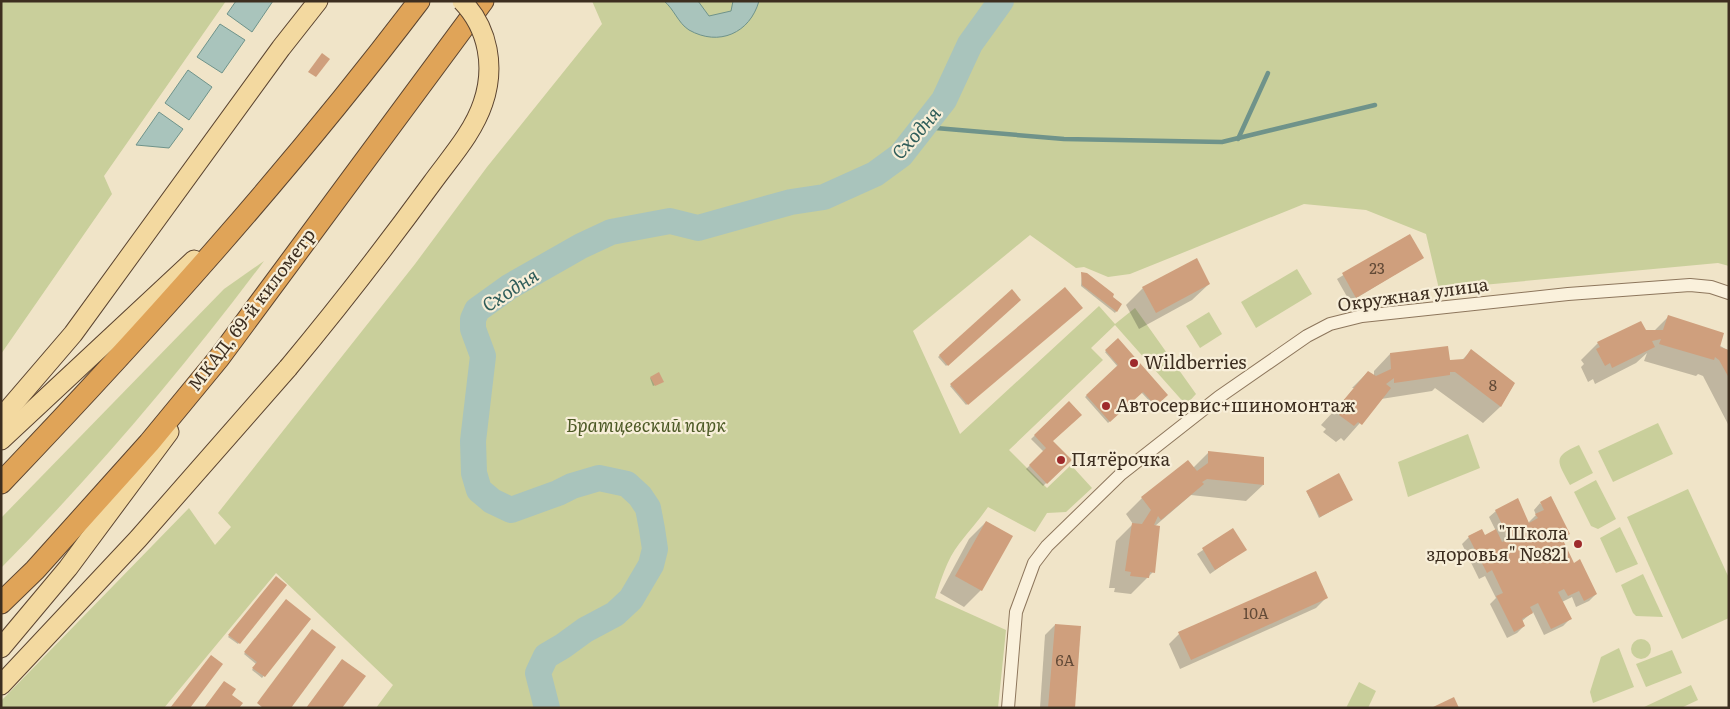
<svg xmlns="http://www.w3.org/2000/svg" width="1730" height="709" viewBox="0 0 1730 709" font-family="Literata,serif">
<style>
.green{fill:#c9cf9b}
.water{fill:#a9c4bc;stroke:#6f938a}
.shadow{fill:#0003}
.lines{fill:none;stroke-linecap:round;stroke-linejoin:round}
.stream{stroke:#6f938a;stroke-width:4.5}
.river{stroke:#a9c4bc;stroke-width:26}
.building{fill:#cf9f7d}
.street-casing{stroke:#8d765c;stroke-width:14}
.primary-casing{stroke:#5b4430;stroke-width:21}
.highway-casing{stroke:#5b4430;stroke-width:23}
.street{stroke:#faf1dc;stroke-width:12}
.primary{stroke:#f3d9a0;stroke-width:19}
.highway{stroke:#e0a458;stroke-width:21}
.primary-bridge-casing{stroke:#5b4430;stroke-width:21;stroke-linecap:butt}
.primary-bridge{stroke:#f3d9a0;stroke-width:19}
.poi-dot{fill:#9e2a2b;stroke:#f7eed8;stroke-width:2}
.labels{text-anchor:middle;stroke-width:4.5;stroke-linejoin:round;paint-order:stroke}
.number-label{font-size:15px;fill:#624a37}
.street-label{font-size:18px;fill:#3d2e20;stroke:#f7eed8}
.poi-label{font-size:18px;fill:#3d2e20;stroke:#f7eed8;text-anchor:start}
.park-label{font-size:18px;font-style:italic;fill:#4d5a26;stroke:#f7eed8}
.water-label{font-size:19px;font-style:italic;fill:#2f5d5a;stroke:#f7eed8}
</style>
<rect width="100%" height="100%" fill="#f0e4c8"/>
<!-- green -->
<g class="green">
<polygon points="1,1 226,1 104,176 112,194 1,354"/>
<path d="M592 1H1729V266L1718 263 1439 289 1426 234 1366 210 1304 204 1130 274 1108 277 1084 267 1076 268 1030 235 913 331 960 434 1099 306 1115 324 1135 308 1196 394 1186 405 1115 325 1091 348 1103 360 1009 450 1047 488 1071 465 1092 488 1066 512 1047 513 1035 532 988 507C979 520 969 531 959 544 947 559 941 580 935 598L1006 630 998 708H376L393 685 276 573 164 708H1V701L189 508 215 545 231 527 218 513 415 264 487 167 602 24Z"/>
<path d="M264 261C183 369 96 472 1 568V518L224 289Z"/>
<polygon points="1297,269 1312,294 1256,328 1241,302"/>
<polygon points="1209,312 1222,334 1200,348 1186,326"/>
<polygon points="1658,423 1673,454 1613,482 1598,451"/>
<polygon points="1468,434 1480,468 1408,497 1398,462"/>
<path d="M1579 445 1593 473 1570 485C1558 462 1551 457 1579 445Z"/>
<polygon points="1596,480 1616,519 1598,529 1591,526 1574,492"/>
<polygon points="1688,489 1729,578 1729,618 1682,639 1627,517"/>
<polygon points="1620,527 1638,564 1616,573 1600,538"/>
<polygon points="1643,574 1663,617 1636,616 1633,613 1621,585"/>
<circle cx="1641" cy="649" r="10"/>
<polygon points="1619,648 1634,687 1593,703 1590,692 1601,657"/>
<polygon points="1672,650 1682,673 1646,687 1636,664"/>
<polygon points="1359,682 1376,691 1368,708 1346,708"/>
<polygon points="1691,685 1698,700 1681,708 1642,708"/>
</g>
<!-- water -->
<g class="water">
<polygon points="236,1 273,1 252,32 227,14"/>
<path d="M664 1H698L709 16 731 11 733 1H759C750 33 719 47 689 30 678 23 674 9 664 1Z"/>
<polygon points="220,24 245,40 222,73 197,57"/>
<polygon points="188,70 212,87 189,120 165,103"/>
<polygon points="159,112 183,129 169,148 136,145"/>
</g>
<!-- shadow -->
<g class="shadow">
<polygon points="1409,235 1422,258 1350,302 1337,279"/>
<polygon points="1082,273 1121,304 1115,313 1081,286"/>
<polygon points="1209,284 1192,300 1139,329 1126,305 1143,288"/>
<polygon points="1065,289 1081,308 966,405 950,386"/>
<polygon points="1012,291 1020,300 946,366 938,357"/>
<polygon points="1669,316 1729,351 1729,426 1703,376 1698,374 1696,376 1644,361 1647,353 1636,363 1595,384 1593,379 1588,382 1581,367 1584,364 1581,360 1598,343 1645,331 1654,331"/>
<polygon points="1118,340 1167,395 1154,406 1141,392 1108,423 1085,397 1118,367 1105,352"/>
<polygon points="1471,351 1514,384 1500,407 1483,423 1435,388 1432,391 1381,399 1344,441 1341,438 1336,442 1323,432 1326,429 1321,425 1355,388 1352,388 1368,372 1374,376 1374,371 1390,354 1449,361 1461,361"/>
<polygon points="650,378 661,382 653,386"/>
<polygon points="1069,403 1052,441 1070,460 1043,486 1026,469 1044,452 1031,439"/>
<polygon points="1209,452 1263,485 1246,501 1191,495 1155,526 1153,572 1131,594 1114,592 1115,588 1109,588 1116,541 1133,524 1126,514 1142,498 1193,468"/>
<polygon points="1307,492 1350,500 1319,518"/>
<polygon points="1540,503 1569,534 1562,541 1573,564 1596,594 1589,601 1576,607 1572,597 1562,602 1570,619 1563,626 1544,635 1533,612 1522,621 1524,626 1517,633 1507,638 1490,604 1496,598 1485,576 1479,579 1462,544 1469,537 1484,537 1496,531 1489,517 1496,511 1528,523 1536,515 1534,510"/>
<polygon points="986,522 981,590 964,607 940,593 969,539"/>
<polygon points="1233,530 1245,549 1210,574 1197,554"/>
<polygon points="276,577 285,585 238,644 228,637"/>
<polygon points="1326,598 1316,608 1180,669 1169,644 1179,634"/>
<polygon points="286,601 309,619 262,678 252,670 256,664 244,654"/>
<polygon points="1055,625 1074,708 1040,708 1045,635"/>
</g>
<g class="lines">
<!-- stream -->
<g class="stream">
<polyline points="924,127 1064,139 1222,142 1375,105"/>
<polyline points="1238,139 1268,73"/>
</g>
<!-- river -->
<polyline class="river" points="547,708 538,673 546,656 563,646 585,630 615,614 631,599 651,565 655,549 652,529 648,508 640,496 627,484 599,478 572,486 558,493 511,510 492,501 479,490 474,473 473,441 483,356 473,329 473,319 477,310 509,287 581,246 611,232 670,221 698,228 791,202 824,197 875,174 901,155 944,100 970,44 1001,1"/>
</g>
<!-- building -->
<g class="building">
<polygon points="322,53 330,59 316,77 308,72"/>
<polygon points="1410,234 1424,258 1356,298 1342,273"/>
<polygon points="1197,258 1210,284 1156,313 1142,287"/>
<polygon points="1081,272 1087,273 1114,294 1113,297 1122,304 1117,312 1082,285"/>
<polygon points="1065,287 1083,308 968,405 950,384"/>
<polygon points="1012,289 1021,300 948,366 939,355"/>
<polygon points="1668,315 1724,333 1720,347 1729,350 1729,378 1719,360 1715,357 1714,360 1659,344 1661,339 1652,341 1655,347 1612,368 1610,363 1605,366 1596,349 1600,347 1597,342 1641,321 1646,330 1663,330"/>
<polygon points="1118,338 1168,395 1156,406 1143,392 1110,422 1086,395 1118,365 1105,350"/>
<polygon points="1448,346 1450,360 1464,359 1471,349 1515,383 1501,407 1455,372 1450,372 1450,375 1394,383 1394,378 1386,384 1391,388 1362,425 1358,422 1354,426 1339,415 1342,411 1337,408 1368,371 1376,376 1391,369 1390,353"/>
<polygon points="659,372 664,382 655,386 650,377"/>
<polygon points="1069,401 1082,415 1053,441 1072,460 1047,484 1029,465 1046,448 1034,435"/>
<polygon points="1208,451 1264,457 1264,485 1207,479 1202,482 1204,484 1161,520 1158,516 1154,525 1160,526 1155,573 1150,572 1149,578 1130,576 1131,572 1125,571 1132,523 1142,524 1151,510 1141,497 1188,460 1197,471 1208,463"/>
<polygon points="1339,473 1353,500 1320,517 1306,491"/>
<polygon points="1551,496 1570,534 1562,538 1574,563 1580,559 1597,594 1584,601 1579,591 1568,596 1564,589 1558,592 1572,619 1551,629 1538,603 1530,607 1533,613 1522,619 1525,626 1514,632 1496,596 1503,593 1492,570 1487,573 1468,536 1482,529 1485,535 1496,529 1502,542 1509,539 1495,510 1518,498 1529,523 1538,518 1535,514 1544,510 1540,502"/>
<polygon points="986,521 1013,536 982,591 955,576"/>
<polygon points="1233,528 1247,550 1215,570 1202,548"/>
<polygon points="1316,571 1328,598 1191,660 1178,632"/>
<polygon points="276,576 287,585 240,644 228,635"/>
<polygon points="286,599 311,619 265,677 252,668 257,662 244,652"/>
<polygon points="1055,624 1081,626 1075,708 1048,708"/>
<polygon points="312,629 336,647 291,708 263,708 257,703"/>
<polygon points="211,655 223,664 190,708 170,708"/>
<polygon points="342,659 366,676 342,708 306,708"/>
<polygon points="224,681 236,689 232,695 243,703 239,708 204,708"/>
<polygon points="1454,697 1459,708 1431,708"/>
</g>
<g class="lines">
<!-- street casing -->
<g class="street-casing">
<polyline id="street" points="1008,708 1016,612 1034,563 1047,546 1121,474 1219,397 1307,336 1330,324 1362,316 1568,294 1690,285 1711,287 1729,293"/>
</g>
<!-- primary casing -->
<g class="primary-casing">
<g id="primary">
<polyline points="1,418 73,334 281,48 318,1"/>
<polyline points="1,440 194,260"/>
<polyline points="1,648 68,568 169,432"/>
<polyline points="1,685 138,539 288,368"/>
</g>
</g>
<!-- highway casing -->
<g class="highway-casing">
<g id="highway">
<path d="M1 483C148 329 290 171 419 1"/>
<polyline points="1,603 35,570 149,443 219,358 483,1"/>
</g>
</g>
<!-- street -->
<use href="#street" class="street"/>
<!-- primary -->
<use href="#primary" class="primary"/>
<!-- highway -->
<use href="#highway" class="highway"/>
<!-- primary-bridge casing -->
<g class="primary-bridge-casing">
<path id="primary-bridge" d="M288 368C338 308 386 246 432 183 450 158 473 133 483 103 495 68 489 29 462 1"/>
</g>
<!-- primary-bridge -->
<use href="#primary-bridge" class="primary-bridge"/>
</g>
<!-- markers -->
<g class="poi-dot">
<circle cx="1134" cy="363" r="5"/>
<circle cx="1106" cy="406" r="5"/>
<circle cx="1061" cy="460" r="5"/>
<circle cx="1578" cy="544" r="5"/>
</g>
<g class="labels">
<!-- number labels -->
<g class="number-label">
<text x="1377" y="274">23</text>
<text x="1493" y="391">8</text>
<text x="1256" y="619">10А</text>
<text x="1065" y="666">6А</text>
</g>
<!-- street labels -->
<g class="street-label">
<text transform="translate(1413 295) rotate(-8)" y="6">Окружная улица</text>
<text transform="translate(252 310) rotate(-53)" y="6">МКАД, 69-й километр</text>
</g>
<!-- poi labels -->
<g class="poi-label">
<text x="1144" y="369">Wildberries</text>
<text x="1116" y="412">Автосервис+шиномонтаж</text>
<text x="1071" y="466">Пятёрочка</text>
<text x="1568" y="540" text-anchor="end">"Школа<tspan x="1568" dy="21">здоровья" №821</tspan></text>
</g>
<!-- park labels -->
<g class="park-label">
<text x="646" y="432">Братцевский парк</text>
</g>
<!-- water labels -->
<g class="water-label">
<text transform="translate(916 133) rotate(-49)" y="7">Сходня</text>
<text transform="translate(510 290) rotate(-33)" y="7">Сходня</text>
</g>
</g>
<!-- border -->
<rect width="1730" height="709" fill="none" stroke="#3d2e20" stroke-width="5"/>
</svg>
